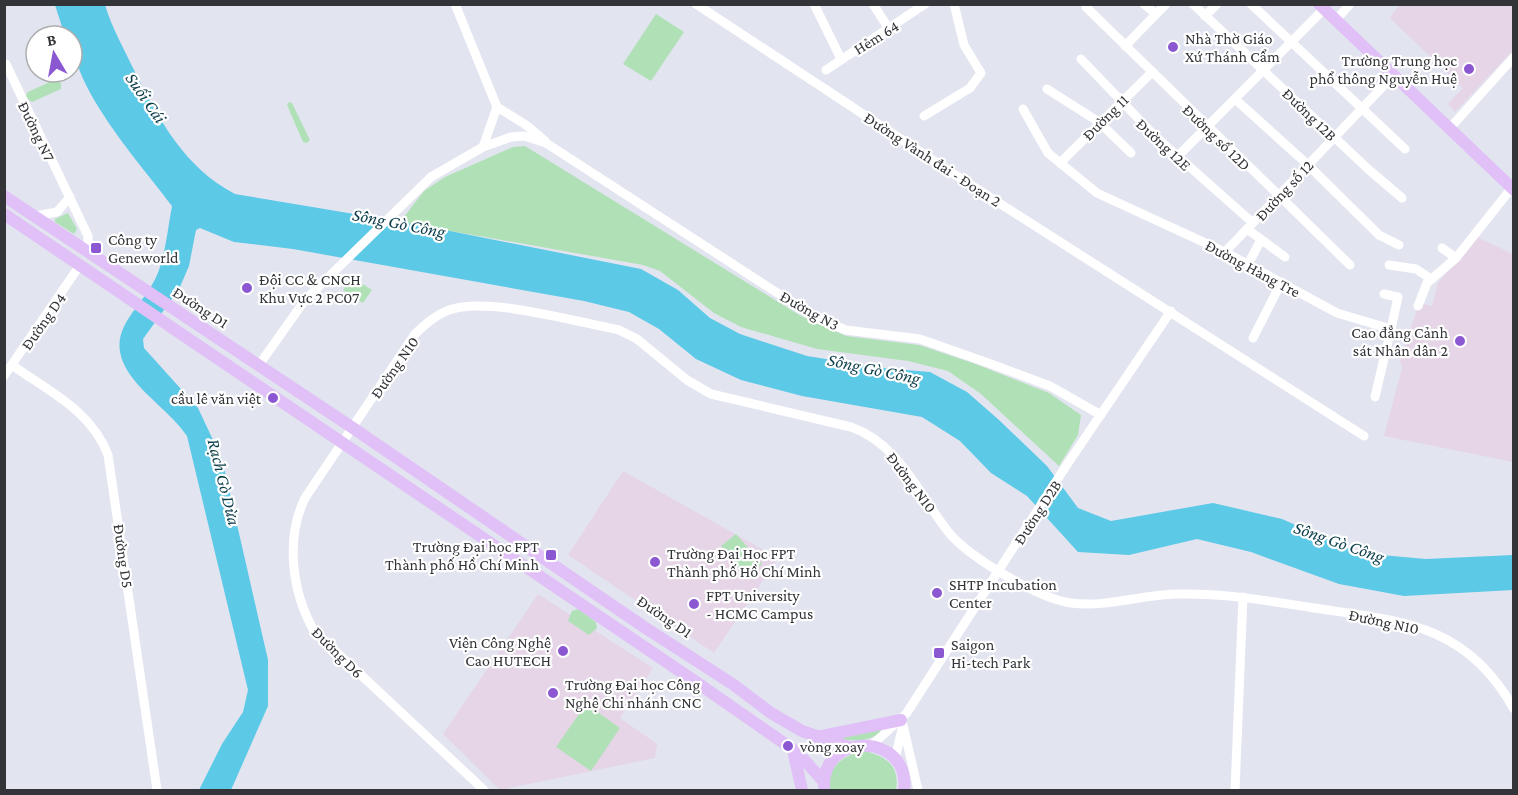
<svg xmlns="http://www.w3.org/2000/svg" width="1518" height="795" viewBox="0 0 1518 795" font-family="'Crimson Pro',serif">
<style>
.education{fill:#e5d5e7}
.green{fill:#b0e1b6}
.water{fill:#5cc9e6}
.lines{fill:none;stroke-linecap:round;stroke-linejoin:round}
.minor{stroke:#fff;stroke-width:9}
.major{stroke:#e0c0f6;stroke-width:12}
.poi-dot{fill:#8b58d1;stroke:#fff;stroke-width:2}
.labels{text-anchor:middle;stroke-width:4.5;stroke-linejoin:round;paint-order:stroke}
.street-label{font-size:16px;fill:#333438;stroke:#fff}
.poi-label{font-size:16px;fill:#333438;stroke:#fff;text-anchor:start}
.water-label{font-size:18px;font-style:italic;fill:#0b3d4a;stroke:#fff}
</style>
<rect width="100%" height="100%" fill="#e2e4f0"/>
<!-- education -->
<g class="education">
<polygon points="1400,4 1513,5 1513,50 1455,112 1448,104 1463,88 1390,18"/>
<polygon points="1477,237 1513,254 1513,462 1384,436 1402,368 1400,362 1419,303 1432,306 1438,283"/>
<polygon points="623,471 778,558 714,653 568,555"/>
<polygon points="538,594 653,668 620,718 657,744 655,758 500,790 443,734"/>
</g>
<!-- green -->
<g class="green">
<polygon points="656,14 684,32 651,81 623,64"/>
<polygon points="54,80 61,83 61,89 32,102 25,97 28,92"/>
<polygon points="289,102 292,103 310,140 307,143 303,142 287,105"/>
<polygon points="525,146 801,316 846,336 919,345 973,363 1049,393 1081,415 1078,435 1059,466 981,394 948,371 908,361 817,349 741,327 714,313 660,271 643,265 400,222 424,191 445,177 513,147"/>
<polygon points="68,213 77,229 74,234 55,222 55,219"/>
<polygon points="352,277 372,290 363,303 343,290"/>
<polygon points="736,534 762,564 746,577 721,546"/>
<polygon points="578,609 596,622 597,628 589,635 568,621 572,611"/>
<polygon points="586,704 620,728 591,771 556,747"/>
<path d="M891 725C872 740 859 745 834 736Z"/>
<path d="M861 750C884 756 900 763 896 790H830C826 767 842 758 861 750Z"/>
</g>
<!-- water -->
<path class="water" d="M55 5H105C112 28 124 49 135 72 159 120 185 168 235 194L420 225 641 269 678 290 710 318 740 334 807 356 882 368 930 372 967 392 999 420 1047 466 1078 508 1111 521 1213 503 1282 519 1359 553 1426 559 1513 555V590L1404 596 1339 584 1251 552 1197 539 1129 555 1078 552 1027 496 991 473 960 441 922 417 802 396 741 380 696 359 659 329 629 312 584 301 293 249 234 242 200 228 196 230 189 266 179 289 143 339 144 348 198 408 222 459 268 660V706L231 790H199L222 744 243 712 248 690 187 436C171 413 147 398 131 376 98 329 145 310 159 270 166 250 168 227 172 206 141 164 72 89 72 36H65Z"/>
<g class="lines">
<!-- minor -->
<g class="minor">
<polyline points="455,4 497,107 526,125 545,141"/>
<polyline points="696,4 960,178 1364,436"/>
<polyline points="814,4 841,59"/>
<polyline points="873,4 889,29"/>
<polyline points="1144,4 1156,14"/>
<polyline points="1193,4 1368,169 1402,198"/>
<polyline points="1251,4 1405,149"/>
<polyline points="1086,7 1350,265"/>
<polyline points="1205,16 1217,4"/>
<polyline points="1336,20 1350,4"/>
<polyline points="1125,46 1166,4"/>
<polyline points="1081,59 1155,136 1253,223"/>
<polyline points="6,64 88,236 88,252"/>
<polyline points="826,70 925,4"/>
<polyline points="1047,89 1099,122 1131,153"/>
<polyline points="1235,99 1307,164 1379,235 1399,245"/>
<polyline points="1023,109 1048,153 1097,193 1225,252 1337,313 1391,329 1375,397"/>
<polyline points="924,116 970,88 981,73 964,45 954,4"/>
<polyline points="1449,129 1514,57"/>
<polyline points="483,147 497,107"/>
<polyline points="1177,157 1324,9"/>
<polyline points="1060,163 1151,73"/>
<polyline points="35,216 57,212 70,197"/>
<polyline points="1247,229 1285,257"/>
<polyline points="1442,248 1456,258"/>
<polyline points="1225,252 1393,76"/>
<polyline points="1248,264 1261,240"/>
<polyline points="1389,265 1416,269 1431,279"/>
<polyline points="1384,294 1398,297 1391,329"/>
<polyline points="1418,306 1427,283 1456,258 1514,185"/>
<polyline points="1253,338 1281,283"/>
<path d="M12 365C48 391 92 411 108 455L157 790"/>
<polyline points="259,365 305,300 431,177 483,147 511,137 524,136 546,143 816,318 846,330 920,339 991,364 1050,386 1101,415"/>
<polyline points="4,376 80,265"/>
<polyline points="903,725 918,790"/>
<polyline points="872,745 906,714 1066,466 1171,311"/>
<polyline points="895,759 902,729"/>
<path d="M484 790 314 631C292 592 285 539 305 498L415 334C425 325 435 315 449 310 486 296 577 322 619 330L637 339 687 380 711 394 851 427C900 444 919 496 950 534 971 558 1039 599 1071 603 1107 608 1143 594 1179 594 1225 593 1269 601 1314 608 1401 621 1466 623 1514 709"/>
<polyline points="1235,790 1243,597"/>
</g>
<!-- major -->
<g class="major">
<polyline points="1319,4 1514,190"/>
<polyline points="4,196 353,428 644,627 734,685 771,713 802,731 849,747"/>
<polyline points="4,214 699,684 798,753 824,782"/>
<polyline points="817,737 901,720"/>
<polyline points="794,755 802,790"/>
<path d="M824 787C822 730 911 733 904 790"/>
</g>
</g>
<!-- markers -->
<g class="poi-dot">
<circle cx="1173" cy="47" r="6"/>
<circle cx="1469" cy="69" r="6"/>
<rect x="90" y="242" width="12" height="12" rx="3"/>
<circle cx="247" cy="288" r="6"/>
<circle cx="1460" cy="341" r="6"/>
<circle cx="273" cy="398" r="6"/>
<rect x="545" y="549" width="12" height="12" rx="3"/>
<circle cx="655" cy="562" r="6"/>
<circle cx="937" cy="593" r="6"/>
<circle cx="694" cy="604" r="6"/>
<circle cx="563" cy="651" r="6"/>
<rect x="933" y="647" width="12" height="12" rx="3"/>
<circle cx="553" cy="693" r="6"/>
<circle cx="788" cy="746" r="6"/>
</g>
<g class="labels">
<!-- street labels -->
<g class="street-label">
<text transform="translate(876 37) rotate(-32)" y="6">Hẻm 64</text>
<text transform="translate(1310 114) rotate(44)" y="6">Đường 12B</text>
<text transform="translate(1105 117) rotate(-45)" y="6">Đường 11</text>
<text transform="translate(37 131) rotate(64)" y="6">Đường N7</text>
<text transform="translate(1217 137) rotate(44)" y="6">Đường số 12D</text>
<text transform="translate(1164 144) rotate(43)" y="6">Đường 12E</text>
<text transform="translate(933 159) rotate(33)" y="6">Đường Vành đai - Đoạn 2</text>
<text transform="translate(1284 190) rotate(-47)" y="6">Đường số 12</text>
<text transform="translate(1253 268) rotate(28)" y="6">Đường Hàng Tre</text>
<text transform="translate(201 307) rotate(33)" y="6">Đường D1</text>
<text transform="translate(810 310) rotate(29)" y="6">Đường N3</text>
<text transform="translate(43 321) rotate(-55)" y="6">Đường D4</text>
<text transform="translate(394 367) rotate(-55)" y="6">Đường N10</text>
<text transform="translate(912 482) rotate(53)" y="6">Đường N10</text>
<text transform="translate(1037 512) rotate(-57)" y="6">Đường D2B</text>
<text transform="translate(124 556) rotate(82)" y="6">Đường D5</text>
<text transform="translate(665 616) rotate(34)" y="6">Đường D1</text>
<text transform="translate(1384 621) rotate(12)" y="6">Đường N10</text>
<text transform="translate(338 652) rotate(45)" y="6">Đường D6</text>
</g>
<!-- poi labels -->
<g class="poi-label">
<text x="1185" y="44">Nhà Thờ Giáo<tspan x="1185" dy="18">Xứ Thánh Cẩm</tspan></text>
<text x="1457" y="66" text-anchor="end">Trường Trung học<tspan x="1457" dy="18">phổ thông Nguyễn Huệ</tspan></text>
<text x="108" y="245">Công ty<tspan x="108" dy="18">Geneworld</tspan></text>
<text x="259" y="285">Đội CC &amp; CNCH<tspan x="259" dy="18">Khu Vực 2 PC07</tspan></text>
<text x="1448" y="338" text-anchor="end">Cao đẳng Cảnh<tspan x="1448" dy="18">sát Nhân dân 2</tspan></text>
<text x="261" y="404" text-anchor="end">cầu lê văn việt</text>
<text x="539" y="552" text-anchor="end">Trường Đại học FPT<tspan x="539" dy="18">Thành phố Hồ Chí Minh</tspan></text>
<text x="667" y="559">Trường Đại Học FPT<tspan x="667" dy="18">Thành phố Hồ Chí Minh</tspan></text>
<text x="949" y="590">SHTP Incubation<tspan x="949" dy="18">Center</tspan></text>
<text x="706" y="601">FPT University<tspan x="706" dy="18">- HCMC Campus</tspan></text>
<text x="551" y="648" text-anchor="end">Viện Công Nghệ<tspan x="551" dy="18">Cao HUTECH</tspan></text>
<text x="951" y="650">Saigon<tspan x="951" dy="18">Hi-tech Park</tspan></text>
<text x="565" y="690">Trường Đại học Công<tspan x="565" dy="18">Nghệ Chi nhánh CNC</tspan></text>
<text x="800" y="752">vòng xoay</text>
</g>
<!-- water labels -->
<g class="water-label">
<text transform="translate(146 98) rotate(55)" y="6">Suối Cái</text>
<text transform="translate(399 223) rotate(11)" y="6">Sông Gò Công</text>
<text transform="translate(874 369) rotate(12)" y="6">Sông Gò Công</text>
<text transform="translate(224 482) rotate(76)" y="6">Rạch Gò Dừa</text>
<text transform="translate(1339 542) rotate(19)" y="6">Sông Gò Công</text>
</g>
</g>
<!-- border -->
<rect width="1518" height="795" fill="none" stroke="#333438" stroke-width="12"/>
<!-- north arrow -->
<g transform="translate(54 54) rotate(350)"><circle r="28" fill="#ffffff" stroke="#adaeaf" stroke-width="1.5"/>
<path d="M0-4.5L10 22L0 15L-10 22Z" fill="#8b58d1"/>
<text y="-9" font-size="16" font-weight="bold" text-anchor="middle" fill="#333438">B</text>
</g>
</svg>
